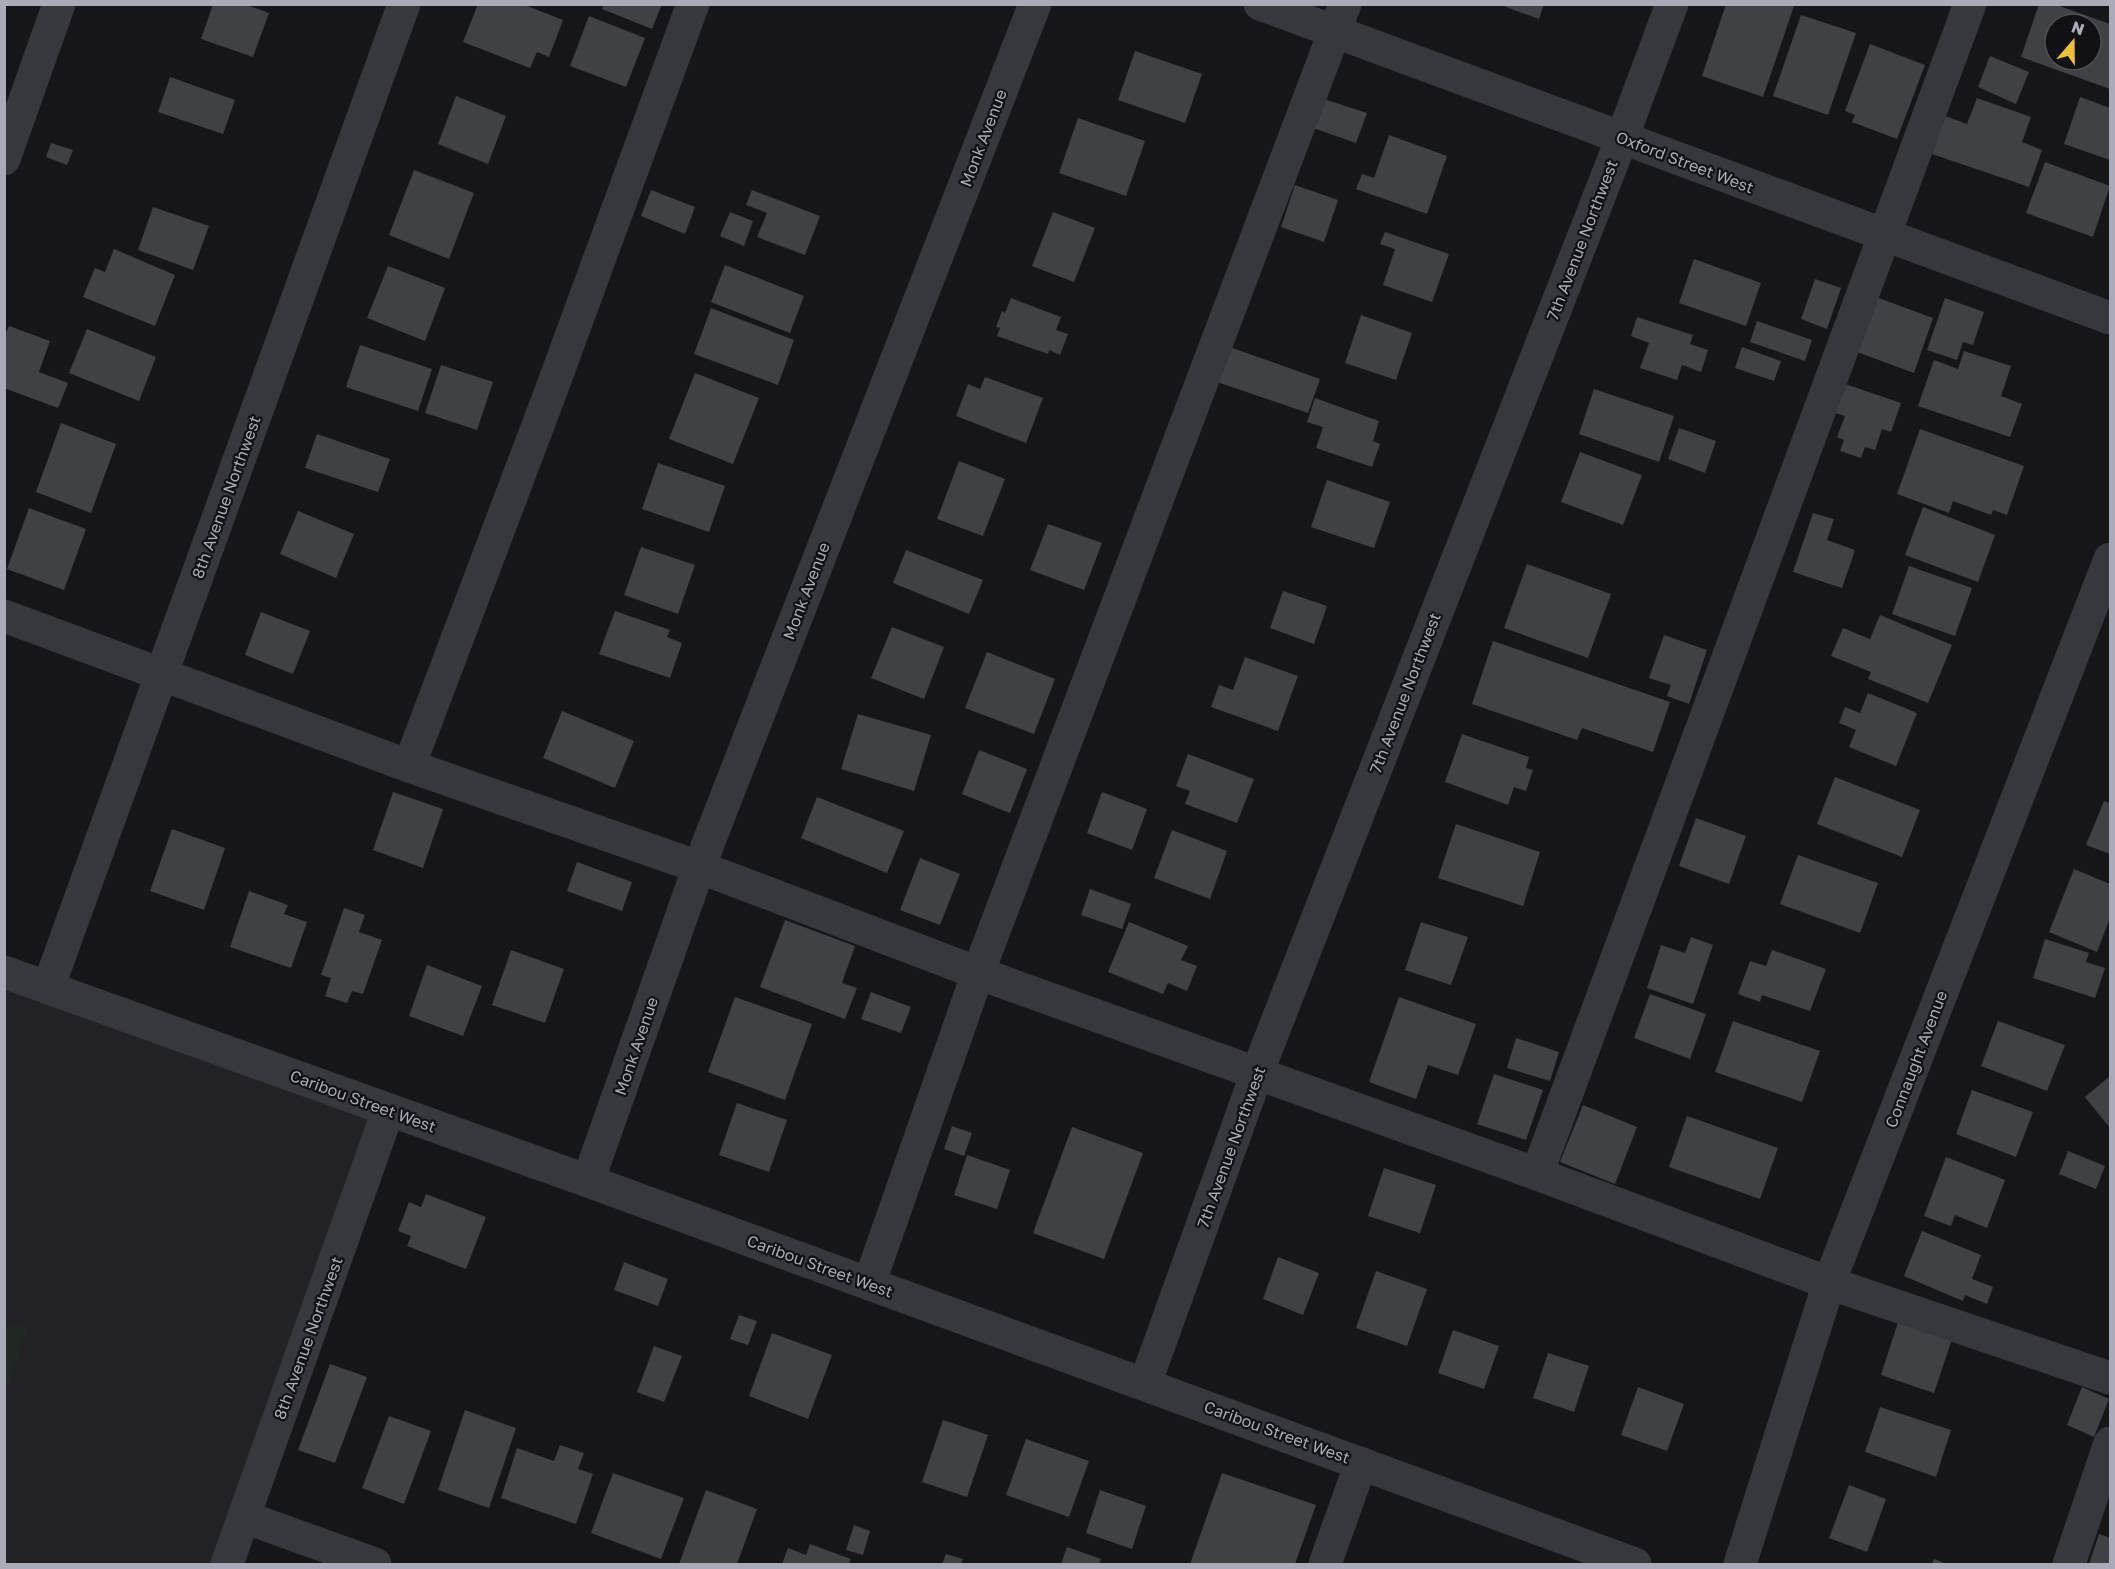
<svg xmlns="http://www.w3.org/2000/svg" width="2115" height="1569" viewBox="0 0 2115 1569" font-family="'Golos Text',sans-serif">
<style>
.built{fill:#222225}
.green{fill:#202822}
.building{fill:#404145;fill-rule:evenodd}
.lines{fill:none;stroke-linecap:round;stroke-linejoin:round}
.minor{stroke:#37383d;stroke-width:33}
.labels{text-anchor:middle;stroke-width:4.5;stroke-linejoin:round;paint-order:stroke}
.street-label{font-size:16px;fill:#a9acb8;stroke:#111113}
</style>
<rect width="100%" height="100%" fill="#161618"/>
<!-- built -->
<polygon class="built" points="5,975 388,1111 227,1564 5,1564"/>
<!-- green -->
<polygon class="green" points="5,1321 27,1329 5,1393 4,1321"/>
<!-- building -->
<g class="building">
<polygon points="213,4 244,4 269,13 253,57 201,39"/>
<polygon points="478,4 522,4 563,20 549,57 537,52 530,68 463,42"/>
<polygon points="604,4 662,4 652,29 602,9"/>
<polygon points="1498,4 1544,4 1539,19"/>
<polygon points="1726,4 1794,6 1763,97 1702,76"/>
<path d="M2039 4H2054L2110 24V89L2021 57ZM2055 24H2091V60H2055Z"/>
<polygon points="1801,15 1856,33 1828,115 1773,96"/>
<polygon points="589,16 645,38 626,87 570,66"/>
<polygon points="1870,44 1925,65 1897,139 1852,122 1855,115 1845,111"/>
<polygon points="1135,51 1202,74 1185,123 1118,100"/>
<polygon points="1990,56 2029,72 2016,104 1978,87"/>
<polygon points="170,77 235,100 223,134 158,112"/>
<polygon points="456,96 506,116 488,164 438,144"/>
<polygon points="2080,97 2110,108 2110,160 2064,144"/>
<polygon points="1977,98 2031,117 2022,142 2042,150 2029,187 1932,154 1945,116 1967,124"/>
<polygon points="1324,99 1367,113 1356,143 1313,128"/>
<polygon points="1078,118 1145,141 1126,196 1059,173"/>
<polygon points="1389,135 1447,156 1427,214 1356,189 1362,174 1374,178"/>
<polygon points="51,143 73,150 67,165 46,157"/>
<polygon points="2045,162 2110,186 2093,237 2026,213"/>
<polygon points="414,170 474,193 449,259 389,235"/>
<polygon points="1295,185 1338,200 1324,242 1281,227"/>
<polygon points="651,190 695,207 685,234 641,216"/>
<polygon points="752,190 820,216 805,255 757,237 767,213 746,205"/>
<polygon points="153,207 209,226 193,270 138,250"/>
<polygon points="730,212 753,221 744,246 720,236"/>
<polygon points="1053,212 1095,228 1074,282 1032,266"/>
<polygon points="1385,232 1449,254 1432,302 1383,285 1395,249 1380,244"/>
<polygon points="114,249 175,275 155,326 83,297 95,268 105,272"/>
<polygon points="1694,259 1761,283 1746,326 1679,303"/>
<polygon points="725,265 804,296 790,333 711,302"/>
<polygon points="388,266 445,288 425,341 367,318"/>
<polygon points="1815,279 1841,288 1827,329 1801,319"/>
<polygon points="1876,297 1933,318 1914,373 1857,352"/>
<polygon points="1011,298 1061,317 1056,330 1068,334 1060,355 1049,350 1048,354 997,336 1000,328 996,327 1002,311 1005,313"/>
<polygon points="1945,298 1984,312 1973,345 1963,342 1957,360 1927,350"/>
<polygon points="711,308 794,340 778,385 694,354"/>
<polygon points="1361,315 1412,333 1396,380 1345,363"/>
<polygon points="1637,317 1693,335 1690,344 1708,350 1701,372 1682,365 1677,380 1640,368 1649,343 1631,336"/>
<polygon points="1757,321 1812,340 1805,361 1750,342"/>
<polygon points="9,326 50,341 39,372 68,383 58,408 4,388 4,337"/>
<polygon points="87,329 156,357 139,401 69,373"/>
<polygon points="360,345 432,369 418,411 346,387"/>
<polygon points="1227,346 1320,379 1308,413 1214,381"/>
<polygon points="1742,347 1781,361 1774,381 1735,368"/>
<polygon points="1964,351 2011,366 2001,396 2022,404 2010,437 1918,406 1934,360 1958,369"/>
<polygon points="441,365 493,382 477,430 425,413"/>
<polygon points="695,373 759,398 733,464 669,439"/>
<polygon points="985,377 1043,398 1026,443 956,416 968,384 980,389"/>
<polygon points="1845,384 1901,403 1891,432 1882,429 1875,450 1865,447 1861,458 1840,451 1844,440 1837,437 1845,416 1835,413"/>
<polygon points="1594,389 1674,416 1659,462 1579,434"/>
<polygon points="1315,398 1379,421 1373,441 1380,444 1372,467 1316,448 1323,427 1307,422"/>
<polygon points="61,423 116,444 91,513 36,492"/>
<polygon points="1679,428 1716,441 1705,473 1668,459"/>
<polygon points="1920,429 2024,466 2007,515 1993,510 1991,515 1953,501 1949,513 1897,494"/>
<polygon points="317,434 390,459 378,492 305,468"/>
<polygon points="1580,452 1642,475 1623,525 1561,502"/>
<polygon points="959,461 1005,479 983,536 937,519"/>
<polygon points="658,463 725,486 709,532 642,509"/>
<polygon points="1327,480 1390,502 1374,548 1311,527"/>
<polygon points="1923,507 1995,535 1978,582 1905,555"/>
<polygon points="29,508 86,529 64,590 7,569"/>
<polygon points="298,511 354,534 336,578 280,554"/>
<polygon points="1813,513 1834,519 1827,540 1855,550 1842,588 1793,572"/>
<polygon points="1048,524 1102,543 1084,590 1030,570"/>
<polygon points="641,547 695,565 678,614 624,595"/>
<polygon points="906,550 983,580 969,614 893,583"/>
<polygon points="1527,564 1611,594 1588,658 1504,628"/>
<polygon points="1909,566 1972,588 1955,636 1892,614"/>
<polygon points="1283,591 1327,606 1314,644 1270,628"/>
<polygon points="615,611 670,630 667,637 682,643 670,678 599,654"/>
<polygon points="261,612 310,631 293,674 245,655"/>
<polygon points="1880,615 1952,645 1928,703 1868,679 1871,672 1831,656 1843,628 1870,639"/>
<polygon points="892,627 944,647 924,699 871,678"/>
<polygon points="1664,635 1707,650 1689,704 1667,696 1671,685 1649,678"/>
<polygon points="1493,641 1670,702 1653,752 1582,728 1577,740 1472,704"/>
<polygon points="987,652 1055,679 1034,734 965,708"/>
<polygon points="1245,657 1298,676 1278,731 1211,707 1219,685 1233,690"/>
<polygon points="1868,693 1917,713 1896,766 1849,747 1856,730 1839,723 1845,707 1860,713"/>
<polygon points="562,711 634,741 615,788 543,758"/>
<polygon points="858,714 931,735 914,791 841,769"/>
<polygon points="1462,734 1529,757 1526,768 1533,770 1526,791 1514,787 1508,805 1445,782"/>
<polygon points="979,750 1027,769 1010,813 962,794"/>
<polygon points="1188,754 1254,779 1237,823 1185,804 1190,791 1176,786"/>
<polygon points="1835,777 1920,810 1902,857 1817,824"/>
<polygon points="393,792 443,809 423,868 373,850"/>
<polygon points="1102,792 1147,809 1132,850 1087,833"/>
<polygon points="817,797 904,831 887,873 801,838"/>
<polygon points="2104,801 2110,803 2110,854 2086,845"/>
<polygon points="1696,818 1746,836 1729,884 1679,866"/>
<polygon points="1456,824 1540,852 1523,906 1438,878"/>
<polygon points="172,829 225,848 204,910 150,891"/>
<polygon points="1172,830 1227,851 1210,899 1154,878"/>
<polygon points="1798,855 1878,883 1860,933 1780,904"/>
<polygon points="920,858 960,874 940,925 900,910"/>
<polygon points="577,862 632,882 622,911 567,891"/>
<polygon points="2074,869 2110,884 2110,918 2097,952 2049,932"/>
<polygon points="1090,889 1131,904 1122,929 1081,915"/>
<polygon points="249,891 288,905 284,914 307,922 291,968 230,947"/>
<polygon points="344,908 365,915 359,932 382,940 363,994 352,991 347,1003 325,996 331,978 321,975"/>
<polygon points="785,920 855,946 842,983 857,988 845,1019 760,987"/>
<polygon points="1129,922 1188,946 1181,960 1197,966 1187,991 1168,983 1163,994 1108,972"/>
<polygon points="1421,922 1468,937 1451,985 1405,970"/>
<polygon points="1691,937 1713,945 1693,1004 1647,988 1661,945 1685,953"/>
<polygon points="2045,939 2089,953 2086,962 2105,968 2095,998 2033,978"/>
<polygon points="511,950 564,969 545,1023 492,1005"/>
<polygon points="1772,950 1826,969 1810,1011 1762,995 1760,1002 1738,994 1750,961 1766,966"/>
<polygon points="427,965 482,986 463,1036 409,1016"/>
<polygon points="871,992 911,1007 901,1033 861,1019"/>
<polygon points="1650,994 1706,1014 1690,1059 1634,1038"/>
<polygon points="735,997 812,1024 785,1100 708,1072"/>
<polygon points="1399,997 1476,1024 1458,1075 1428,1065 1416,1099 1369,1082"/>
<polygon points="1733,1021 1820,1051 1802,1102 1715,1072"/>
<polygon points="1998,1021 2065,1045 2047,1091 1981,1066"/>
<polygon points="1516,1038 1559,1052 1550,1081 1507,1068"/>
<polygon points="1494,1074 1543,1090 1526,1140 1477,1124"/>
<polygon points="2110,1076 2110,1128 2085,1097"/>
<polygon points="1972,1090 2033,1112 2016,1157 1956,1134"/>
<polygon points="737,1103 787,1120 769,1172 719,1155"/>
<polygon points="1583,1105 1637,1127 1615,1184 1560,1162"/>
<polygon points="1687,1116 1778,1148 1760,1199 1669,1167"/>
<polygon points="952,1126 972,1133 964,1156 944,1149"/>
<polygon points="1072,1127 1143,1153 1104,1259 1033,1233"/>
<polygon points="2068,1151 2105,1166 2096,1189 2059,1174"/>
<polygon points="967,1155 1010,1170 997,1209 954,1195"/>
<polygon points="1946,1157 2005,1180 1987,1228 1955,1215 1951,1226 1924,1216"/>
<polygon points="1384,1168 1436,1185 1420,1233 1368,1216"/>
<polygon points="426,1194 486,1217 466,1269 407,1246 411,1236 398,1231 409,1202 421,1207"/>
<polygon points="1922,1231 1981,1255 1972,1279 1993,1287 1987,1304 1965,1295 1963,1301 1904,1276"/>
<polygon points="1278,1257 1319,1273 1303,1315 1263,1299"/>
<polygon points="624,1262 668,1279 658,1306 614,1290"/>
<polygon points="1376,1271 1427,1289 1407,1346 1356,1328"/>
<polygon points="739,1315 757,1321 748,1345 730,1339"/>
<polygon points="1899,1319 1953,1336 1934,1393 1881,1375"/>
<polygon points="1453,1330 1499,1346 1484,1389 1438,1373"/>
<polygon points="772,1333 832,1355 808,1419 749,1396"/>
<polygon points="654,1346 682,1356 664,1402 637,1392"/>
<polygon points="1548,1353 1589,1366 1574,1412 1533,1398"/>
<polygon points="330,1364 367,1377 335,1463 298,1450"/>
<polygon points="1638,1387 1684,1404 1667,1451 1621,1435"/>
<polygon points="2082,1387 2109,1399 2094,1437 2067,1425"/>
<polygon points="1880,1407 1951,1430 1936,1477 1865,1452"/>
<polygon points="465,1410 516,1428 489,1508 438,1490"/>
<polygon points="389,1416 431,1431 404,1504 362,1488"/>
<polygon points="943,1420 988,1435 967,1497 922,1482"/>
<polygon points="1026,1439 1089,1461 1069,1517 1006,1495"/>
<polygon points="560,1445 584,1453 578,1469 593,1474 576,1524 501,1498 517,1448 554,1461"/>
<polygon points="613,1473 684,1498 661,1559 591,1533"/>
<polygon points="1222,1473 1316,1505 1295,1564 1190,1564"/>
<polygon points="1849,1485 1886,1499 1867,1552 1829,1538"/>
<polygon points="706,1490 757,1509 737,1564 679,1564"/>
<polygon points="1100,1490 1146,1506 1132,1549 1086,1533"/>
<polygon points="854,1525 870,1531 863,1555 846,1550"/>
<polygon points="2099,1534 2110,1538 2110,1564 2089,1564"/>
<polygon points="810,1544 851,1559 849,1564 782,1564 788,1548 806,1555"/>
<polygon points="1067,1547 1101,1559 1099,1564 1061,1564"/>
<polygon points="946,1554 963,1559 961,1564 942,1564"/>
<polygon points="1934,1559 1947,1564 1932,1564"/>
</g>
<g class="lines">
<!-- minor -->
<g class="minor">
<polyline points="1260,4 2110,318"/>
<polyline points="4,159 59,4"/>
<polyline points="4,616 409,766 699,867 978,973 1537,1174 1829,1283 2110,1378"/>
<polyline points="409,766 548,399 693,4"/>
<polyline points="4,972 588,1181 1635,1564"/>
<polyline points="48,988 404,4"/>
<polyline points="1537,1174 1970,4"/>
<polyline points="588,1181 699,867 1035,4"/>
<polyline points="869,1284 978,973 1345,4"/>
<polyline points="1145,1384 1257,1073 1622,138 1672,4"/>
<polyline points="244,1517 375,1564"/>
<polyline points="227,1564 388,1111"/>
<polyline points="1325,1564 1361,1463"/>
<polyline points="1740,1564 1829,1283 2110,559"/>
<polyline points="2069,1564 2110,1443"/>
</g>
</g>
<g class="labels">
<!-- street labels -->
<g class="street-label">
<text transform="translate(983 138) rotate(-69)" y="6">Monk Avenue</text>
<text transform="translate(1685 162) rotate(21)" y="6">Oxford Street West</text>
<text transform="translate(1582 240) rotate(-69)" y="6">7th Avenue Northwest</text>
<text transform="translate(226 497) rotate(-70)" y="6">8th Avenue Northwest</text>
<text transform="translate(806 591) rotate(-69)" y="6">Monk Avenue</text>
<text transform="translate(1405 693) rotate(-69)" y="6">7th Avenue Northwest</text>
<text transform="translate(636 1046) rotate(-71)" y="6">Monk Avenue</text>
<text transform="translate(1916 1059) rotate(-69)" y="6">Connaught Avenue</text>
<text transform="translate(363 1101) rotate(20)" y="6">Caribou Street West</text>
<text transform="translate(1231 1147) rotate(-70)" y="6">7th Avenue Northwest</text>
<text transform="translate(820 1266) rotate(20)" y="6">Caribou Street West</text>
<text transform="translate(308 1338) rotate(-70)" y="6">8th Avenue Northwest</text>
<text transform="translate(1277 1432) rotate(20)" y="6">Caribou Street West</text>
</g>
</g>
<!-- border -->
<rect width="2115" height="1569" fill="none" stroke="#a9acb8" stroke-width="12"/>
<!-- north arrow -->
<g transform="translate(2073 42) rotate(20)"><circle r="28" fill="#111113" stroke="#4e4f55" stroke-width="1.5"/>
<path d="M0-4.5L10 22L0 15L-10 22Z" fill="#ecc03b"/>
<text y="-9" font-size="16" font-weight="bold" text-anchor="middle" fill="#a9acb8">N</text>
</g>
</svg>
